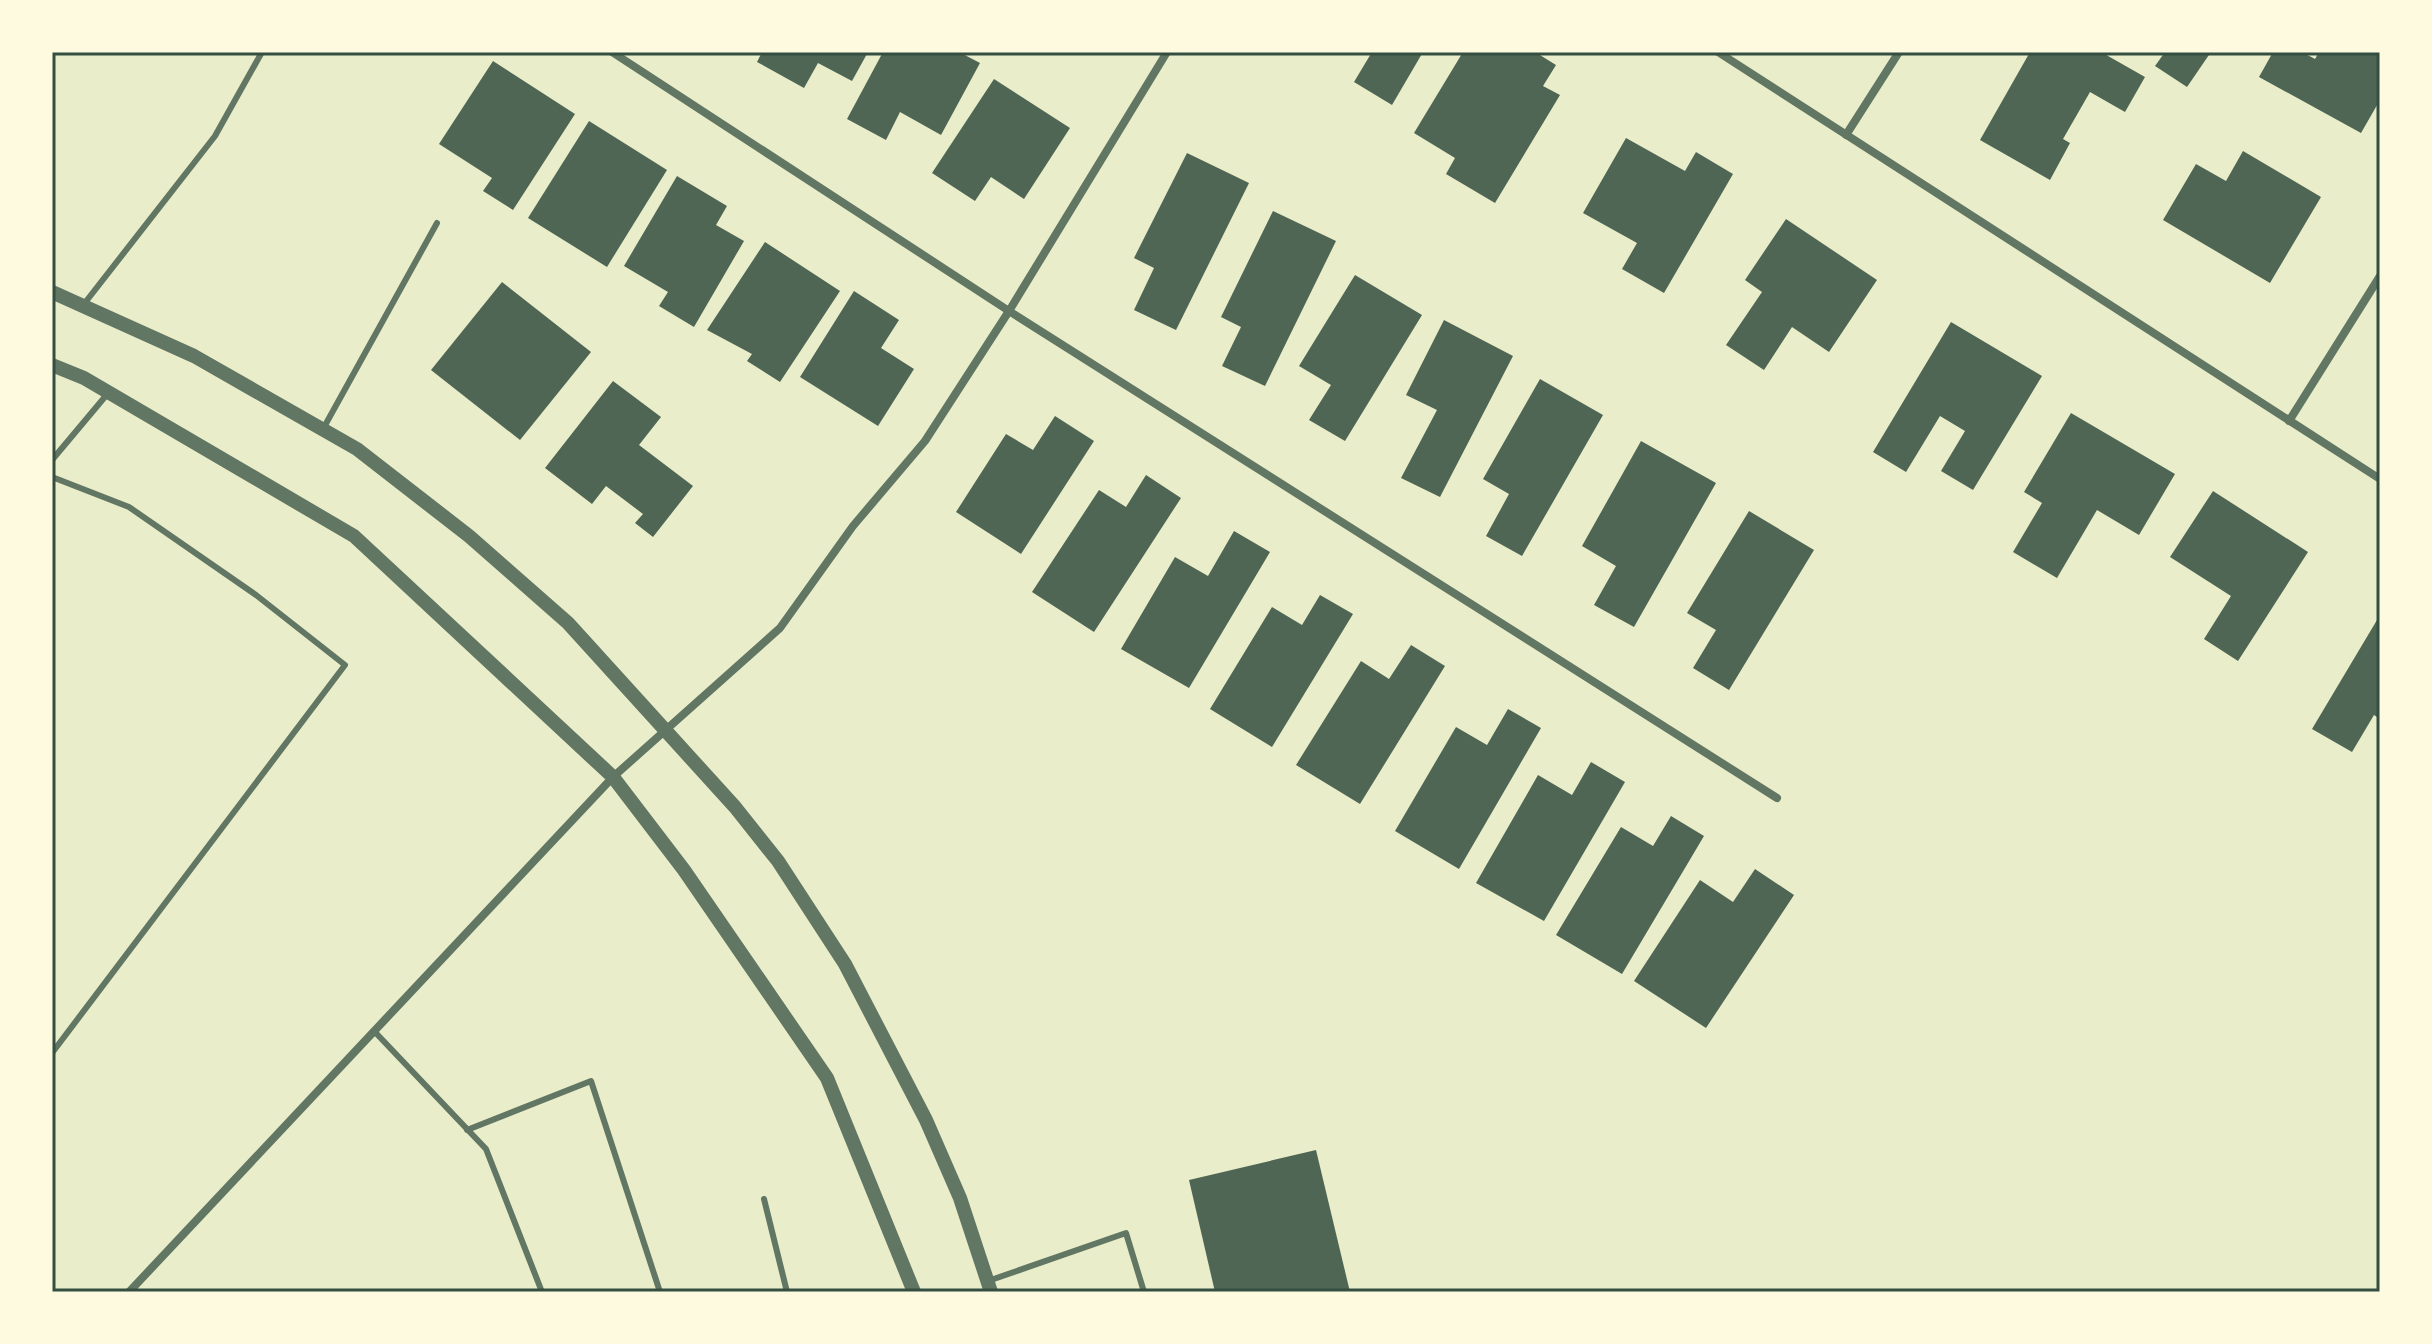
<svg xmlns="http://www.w3.org/2000/svg" width="2432" height="1344" viewBox="0 0 2432 1344" font-family="'Space Grotesk',sans-serif">
<style>
.building{fill:#4f6655}
.lines{fill:none;stroke-linecap:round;stroke-linejoin:round}
.service{stroke:#617663;stroke-width:6}
.minor{stroke:#617663;stroke-width:8}
.tertiary{stroke:#617663;stroke-width:14}
.neatline{fill:none;stroke:#344e41;stroke-width:3}
</style>
<rect width="100%" height="100%" fill="#e9edc9"/>
<!-- building -->
<g class="building">
<polygon points="762,52 868,52 852,81 818,63 804,88 757,62"/>
<polygon points="883,52 959,52 980,63 941,135 900,112 886,140 847,119"/>
<polygon points="1372,52 1423,52 1392,105 1354,82"/>
<polygon points="1463,52 1535,52 1556,65 1543,86 1560,95 1495,203 1446,174 1455,158 1414,133"/>
<polygon points="2030,52 2101,52 2145,77 2125,112 2090,92 2063,139 2070,143 2050,180 1980,140"/>
<polygon points="2165,52 2211,52 2187,87 2155,66"/>
<polygon points="2273,52 2302,52 2315,59 2319,52 2380,52 2380,100 2361,133 2259,77"/>
<polygon points="493,61 575,114 513,210 483,191 492,178 439,144"/>
<polygon points="994,79 1070,128 1024,199 991,177 975,201 932,173"/>
<polygon points="589,121 667,170 607,267 528,218"/>
<polygon points="1626,138 1685,171 1696,152 1733,174 1664,293 1622,269 1637,243 1583,213"/>
<polygon points="2243,151 2321,197 2270,283 2163,220 2196,164 2226,181"/>
<polygon points="1187,153 1249,183 1176,330 1134,310 1154,268 1134,258"/>
<polygon points="677,176 727,206 716,225 744,241 694,327 659,306 668,292 624,266"/>
<polygon points="1273,211 1336,241 1265,386 1222,366 1241,327 1221,317"/>
<polygon points="1786,219 1877,280 1829,352 1792,327 1764,370 1726,345 1762,292 1745,280"/>
<polygon points="765,242 840,291 780,382 747,361 752,354 707,330"/>
<polygon points="1355,275 1422,315 1345,441 1309,420 1331,385 1299,366"/>
<polygon points="502,282 591,352 520,440 431,370"/>
<polygon points="854,291 899,320 881,348 914,369 878,426 800,377"/>
<polygon points="1444,320 1513,356 1440,497 1401,478 1437,410 1406,395"/>
<polygon points="1951,322 2042,376 1973,490 1941,471 1965,431 1940,416 1906,472 1873,452"/>
<polygon points="1540,379 1603,415 1522,556 1486,536 1509,494 1483,479"/>
<polygon points="613,381 661,417 639,445 693,486 653,537 635,523 643,514 606,486 592,504 545,468"/>
<polygon points="2071,413 2175,474 2139,535 2097,510 2057,578 2013,552 2042,503 2024,492"/>
<polygon points="1055,416 1094,441 1021,554 956,512 1006,434 1033,450"/>
<polygon points="1641,441 1716,483 1634,627 1594,605 1616,566 1582,546"/>
<polygon points="1146,475 1181,498 1094,632 1032,592 1099,490 1126,507"/>
<polygon points="2213,491 2308,552 2238,661 2204,639 2231,596 2170,557"/>
<polygon points="1749,511 1814,550 1729,690 1693,668 1716,630 1687,613"/>
<polygon points="1234,531 1270,552 1189,688 1121,649 1175,557 1208,576"/>
<polygon points="1320,595 1353,614 1272,747 1210,709 1272,607 1302,625"/>
<polygon points="2380,615 2380,719 2374,715 2352,752 2312,729"/>
<polygon points="1411,645 1445,666 1360,804 1296,765 1361,661 1389,679"/>
<polygon points="1508,709 1541,728 1459,869 1395,831 1456,727 1487,745"/>
<polygon points="1591,762 1625,782 1544,921 1476,883 1538,775 1572,795"/>
<polygon points="1671,816 1704,836 1622,974 1556,935 1621,827 1653,846"/>
<polygon points="1755,869 1794,895 1706,1028 1634,981 1700,880 1733,902"/>
<polygon points="1316,1150 1350,1292 1215,1292 1189,1180"/>
</g>
<g class="lines">
<!-- service -->
<g class="service">
<polyline points="84,304 215,136 262,52"/>
<polyline points="323,429 437,223"/>
<polyline points="52,460 109,392"/>
<polyline points="52,477 129,507 256,595 345,665 52,1053"/>
<polyline points="374,1031 486,1149 542,1292"/>
<polyline points="467,1130 591,1081 660,1292"/>
<polyline points="764,1199 787,1292"/>
<polyline points="988,1281 1126,1233 1144,1292"/>
</g>
<!-- minor -->
<g class="minor">
<polyline points="612,52 1009,311 1777,798"/>
<polyline points="1718,52 2380,479"/>
<polyline points="1846,135 1899,52"/>
<polyline points="2289,421 2380,276"/>
<polyline points="129,1292 613,777 780,628 853,526 925,441 1009,311 1167,52"/>
</g>
<!-- tertiary -->
<g class="tertiary">
<polyline points="52,292 194,356 357,449 469,536 568,623 735,807 778,861 845,964 926,1120 960,1198 991,1292"/>
<polyline points="52,365 84,378 354,536 613,777 684,870 827,1078 914,1292"/>
</g>
</g>
<!-- border -->
<rect width="2432" height="1344" fill="none" stroke="#fefae0" stroke-width="108"/>
<rect x="54" y="54" width="2324" height="1236" class="neatline"/>
</svg>
